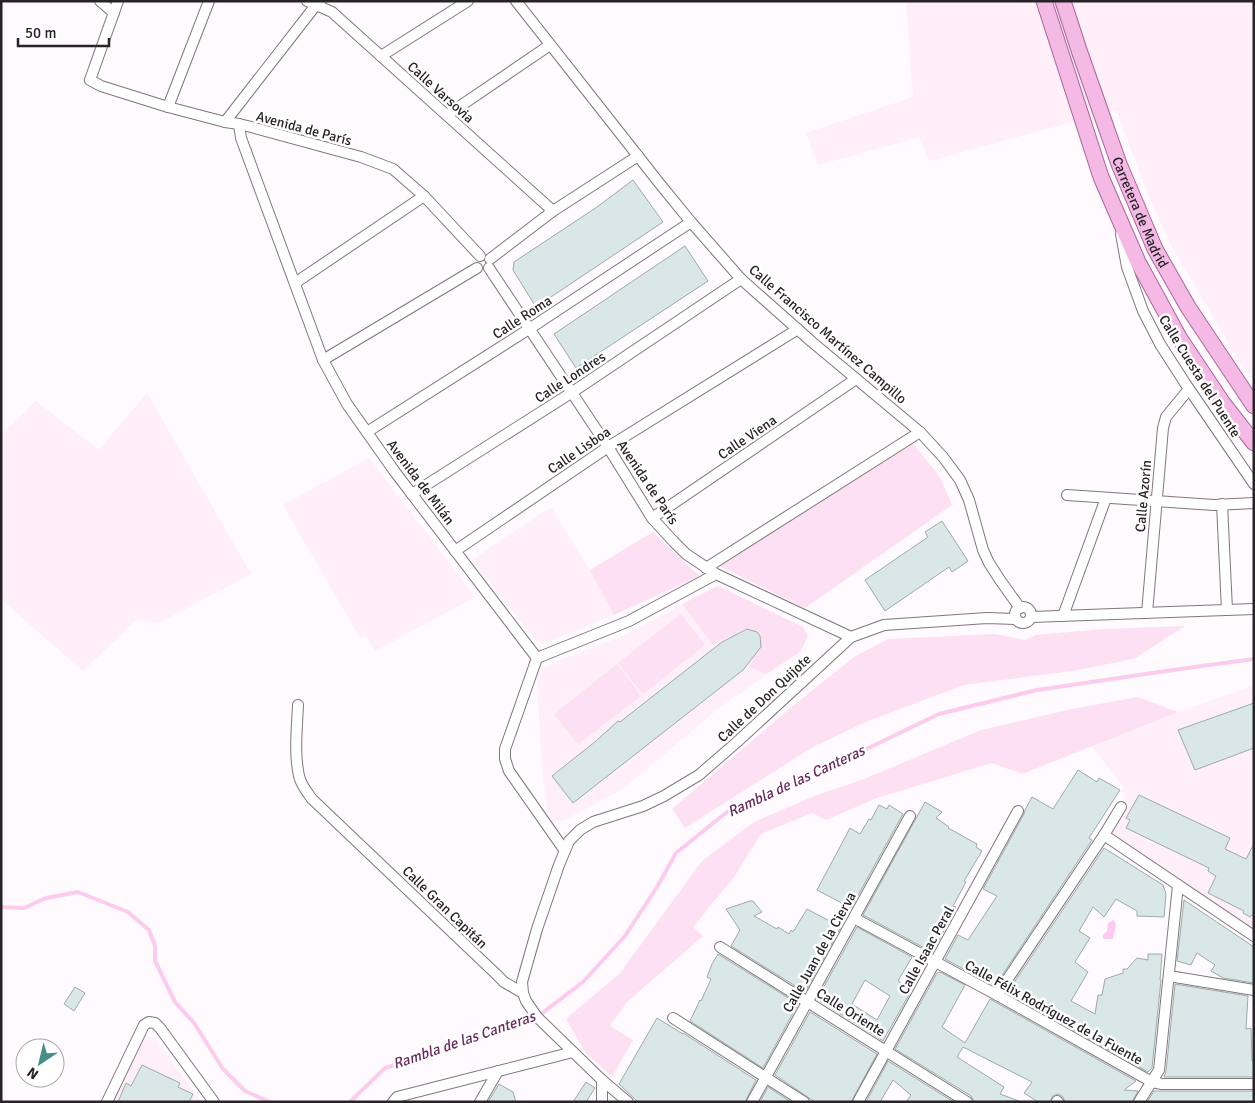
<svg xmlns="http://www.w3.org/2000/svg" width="1255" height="1103" viewBox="0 0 1255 1103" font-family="Signika,sans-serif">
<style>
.built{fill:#feeff9}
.green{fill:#fde0f4}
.water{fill:#fbccee}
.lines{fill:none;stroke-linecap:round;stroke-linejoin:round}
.stream{stroke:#fbccee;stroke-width:4}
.building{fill:#d9e7e6;stroke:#9caaa9;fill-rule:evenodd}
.street-casing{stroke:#80767d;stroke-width:12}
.primary-casing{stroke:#a96698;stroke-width:17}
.street{stroke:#fff;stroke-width:10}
.primary{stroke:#f5b9e6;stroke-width:15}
.labels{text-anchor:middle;stroke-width:5;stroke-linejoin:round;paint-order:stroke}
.street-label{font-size:14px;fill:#272326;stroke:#fff}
.water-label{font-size:15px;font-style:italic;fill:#6b295d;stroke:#fff}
</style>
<rect width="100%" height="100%" fill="#fefafd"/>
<!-- built -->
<g class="built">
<polygon points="906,1 1254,1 1254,380 1242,366 1171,245 1150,199 1116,110 929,161 920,137 818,165 806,133 913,97"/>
<polygon points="147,393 251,574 159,623 137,619 83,671 1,599 1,435 36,401 99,450"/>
<polygon points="369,458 475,597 375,651 366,635 360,638 283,505"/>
<polygon points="551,507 590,570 614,615 543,644 537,642 472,560"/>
<polygon points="682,604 713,645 734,634 747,629 758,634 759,647 749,667 767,674 719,708 624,788 565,820 550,822 542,772 537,676 539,670 541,669 559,661 625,635"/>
<polygon points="1254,685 1254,929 1111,834 1129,804 1122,791 1124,787 1090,744"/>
<polygon points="154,1037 201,1102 113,1102 143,1038"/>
</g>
<!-- green -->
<g class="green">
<polygon points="911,441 940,477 952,505 805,608 717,565"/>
<polygon points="653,532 699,576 614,615 590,570"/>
<polygon points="718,586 803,627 808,636 800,652 767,674 749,667 759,647 757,634 746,629 734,634 713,645 682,604"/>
<polygon points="681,614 705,645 643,694 618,663"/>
<polygon points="1185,626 1134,659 1072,671 964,685 868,721 813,747 685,828 672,809 788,710 854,657 888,639 995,634 1025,640 1036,635 1104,629"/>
<polygon points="617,664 641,696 578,744 554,714"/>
<polygon points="1138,697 1178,712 1022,774 992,763 877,798 826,820 812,813 761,834 734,877 693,927 703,936 627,1002 610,1026 633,1040 612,1077 585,1052 566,1019 620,973 702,861 754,822 817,795 864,779 981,730 1072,709"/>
</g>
<!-- water -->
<polygon class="water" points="1113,920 1116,924 1113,939 1104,939 1103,938 1103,935 1107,931 1108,923"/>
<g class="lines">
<!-- stream -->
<g class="stream">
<polyline points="1,907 24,908 46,898 78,892 128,912 149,930 155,946 155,961 175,1002 194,1023 223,1069 245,1091 270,1102"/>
<polyline points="350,1102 385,1068 498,1032 537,1017 583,982 625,936 657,887 676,853 727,812 827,768 939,714 1037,690 1180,669 1254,659"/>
</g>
</g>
<!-- building -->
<g class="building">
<polygon points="633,180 663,222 536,307 513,270 514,262 597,207"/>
<polygon points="685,246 708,281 576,368 554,334"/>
<polygon points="942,521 968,561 952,572 949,567 885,611 865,580 928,537 925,532"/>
<polygon points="747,629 757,632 760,636 761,647 743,670 573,803 552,776 596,741 618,721 620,722 722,642"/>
<polygon points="1254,703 1254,748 1195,770 1178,730"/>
<polygon points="1078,770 1097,782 1099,778 1120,790 1089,838 1092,840 995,986 945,959 958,935 968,940 997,896 983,889 1024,814 1025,810 1032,797 1053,809"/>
<polygon points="1139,795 1230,838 1225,849 1246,859 1254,844 1254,916 1252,915 1250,917 1243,913 1244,911 1208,893 1216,876 1208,871 1209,868 1126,828 1130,820 1126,818"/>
<polygon points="925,802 942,812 936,818 949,827 948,828 977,844 976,847 982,851 964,881 966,882 953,906 956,907 934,950 930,951 863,915"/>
<polygon points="879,805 887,809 889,805 903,814 851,908 817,890 850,828 860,834 869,819 871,820"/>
<polygon points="1104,848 1163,885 1166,894 1164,917 1137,916 1137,911 1116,899 1104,917 1093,907 1079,931 1090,938 1075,962 1088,972 1071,1001 1095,1014 1098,995 1102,995 1105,979 1123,973 1123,969 1127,969 1137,958 1148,960 1148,954 1162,954 1160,980 1161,980 1152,1068 1148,1072 1007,993"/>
<polygon points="1184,900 1254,947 1254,983 1223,978 1211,971 1215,965 1197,953 1191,965 1177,961"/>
<polygon points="750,901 753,901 762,912 754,916 777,929 778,927 789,934 791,930 793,932 807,909 841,927 805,992 731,946 740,930 726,909"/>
<path d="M857 927 912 957 898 981 904 985 902 988 910 993 883 1041 817 999ZM865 980 890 996 877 1020 852 1004Z"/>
<polygon points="718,954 798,1004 763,1068 690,1021 700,1000 701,1001 711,979 707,977 712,964"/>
<polygon points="940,972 965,985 942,1027 965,1043 990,999 1136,1081 1124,1090 1138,1091 1132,1102 1065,1102 1063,1097 1058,1094 1053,1096 1050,1102 1038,1102 1024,1093 1032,1082 963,1047 957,1057 1004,1087 1000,1094 1019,1101 974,1102 971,1096 895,1049 937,973"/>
<polygon points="1175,984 1248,996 1246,1029 1251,1028 1252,1061 1254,1060 1254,1077 1164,1077 1166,1071"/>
<polygon points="75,987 85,993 74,1011 64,1004"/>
<polygon points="810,1012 877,1054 851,1102 815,1102 775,1075"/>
<polygon points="657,1018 683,1034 683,1033 756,1080 745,1102 638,1102 619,1084"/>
<polygon points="888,1061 954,1102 906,1102 911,1095 893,1080 880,1102 866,1102"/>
<polygon points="142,1065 180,1083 178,1087 193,1094 189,1102 118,1102 126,1083 131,1086"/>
<polygon points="586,1082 595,1088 586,1102 573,1102"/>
<polygon points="499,1084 513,1092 516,1102 488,1102"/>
<polygon points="768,1087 791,1102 760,1102"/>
<polygon points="1154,1091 1254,1091 1254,1102 1147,1102"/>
</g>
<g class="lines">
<!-- street casing -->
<g class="street-casing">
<g id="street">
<polyline points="100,1 114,13"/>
<polyline points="118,1 90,80 101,86 168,107 225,122 239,124 255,128 361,157 393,169 424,196 480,256"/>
<polyline points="307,1 332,12 553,211"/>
<polyline points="516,1 660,184 691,222 741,279 812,342 920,432 943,457 960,480 969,500 983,550 989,563 1000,580 1020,608"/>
<polyline points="381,56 468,1"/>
<polyline points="168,107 209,1"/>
<polyline points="447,115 550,45"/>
<polyline points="225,122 316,5 320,2"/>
<polyline points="239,124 241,138 323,360 347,404 395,472 537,658"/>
<polyline points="1121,234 1127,267 1143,311 1160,344 1185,383 1254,484"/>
<polyline points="490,259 553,211 638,156"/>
<polyline points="489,268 608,447 652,518 674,542 686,554 716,574 851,637"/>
<polyline points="295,283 424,196"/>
<polyline points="323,360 477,268"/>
<polyline points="367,432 529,329 691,222"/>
<polyline points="412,494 571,393 741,279"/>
<polyline points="1067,495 1214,505 1254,503"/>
<polyline points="1222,504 1227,610"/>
<polyline points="652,518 856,379"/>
<polyline points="455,551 608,447 798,329"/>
<polyline points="706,568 920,432"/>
<circle cx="1023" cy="615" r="8"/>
<polyline points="1147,613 1163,428 1166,417 1189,389"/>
<polyline points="1063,616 1106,498"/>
<polyline points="1031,617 1254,609"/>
<polyline points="537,658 505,749 505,759 509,771 565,851"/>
<polyline points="537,658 629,621 716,574"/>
<path d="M298 705C297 728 294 753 299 776 301 785 307 792 312 799L496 974 504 982 523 993"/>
<polyline points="1104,835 1254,936"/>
<polyline points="854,918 997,995 1152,1082 1162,1084 1254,1084"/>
<polyline points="720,947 967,1102"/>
<polyline points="1169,976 1254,990"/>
<polyline points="997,995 1104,835 1121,807"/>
<polyline points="673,1018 804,1102"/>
<polyline points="602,1080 602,1102"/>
<polyline points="1057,1101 1058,1102"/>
<polyline points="107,1102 144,1025 149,1022 155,1023 160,1028 214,1102"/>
<polyline points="393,1102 397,1097 573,1052"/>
<polyline points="480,1102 498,1071"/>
<polyline points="628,1102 602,1080 537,1017 526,1001 523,993 522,982 537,929 559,865 569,841 580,830 593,822 643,806 664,796 699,775 737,742 851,637 884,625 987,618 1016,619"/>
<polyline points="752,1102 910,816"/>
<polyline points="858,1102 1018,811"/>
<polyline points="1139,1102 1159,1070 1178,885"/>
</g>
</g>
<!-- primary casing -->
<g class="primary-casing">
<g id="primary">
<polyline points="1044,1 1101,177 1138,262 1180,339 1222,402 1254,443"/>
<path id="s1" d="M1063 1 1080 53 1119 164 1155 249 1188 307 1254 406"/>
</g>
</g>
<!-- street -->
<use href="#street" class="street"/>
<!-- primary -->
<use href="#primary" class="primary"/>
</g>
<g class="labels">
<!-- street labels -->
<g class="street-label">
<text transform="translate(441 92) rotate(42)" y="5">Calle Varsovia</text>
<text transform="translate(304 128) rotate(15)" y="5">Avenida de París</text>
<text dy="5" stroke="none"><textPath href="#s1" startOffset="225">Carretera de Madrid</textPath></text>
<text transform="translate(522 317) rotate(-33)" y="5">Calle Roma</text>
<text transform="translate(828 334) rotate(41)" y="5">Calle Francisco Martínez Campillo</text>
<text transform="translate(1200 376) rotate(58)" y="5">Calle Cuesta del Puente</text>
<text transform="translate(570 377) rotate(-33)" y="5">Calle Londres</text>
<text transform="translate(747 437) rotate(-34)" y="5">Calle Viena</text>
<text transform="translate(579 450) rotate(-34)" y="5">Calle Lisboa</text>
<text transform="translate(421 482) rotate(53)" y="5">Avenida de Milán</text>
<text transform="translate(648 482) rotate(56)" y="5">Avenida de París</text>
<text transform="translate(1143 496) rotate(-85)" y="5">Calle Azorín</text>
<text transform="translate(764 698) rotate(-43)" y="5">Calle de Don Quijote</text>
<text transform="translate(445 907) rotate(44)" y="5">Calle Gran Capitán</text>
<text transform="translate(926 950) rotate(-61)" y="5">Calle Isaac Peral</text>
<text transform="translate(819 952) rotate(-61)" y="5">Calle Juan de la Cierva</text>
<text transform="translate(851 1012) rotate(32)" y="5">Calle Oriente</text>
<text transform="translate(1054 1012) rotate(29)" y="5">Calle Félix Rodríguez de la Fuente</text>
</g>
<!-- water labels -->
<g class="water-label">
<text transform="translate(796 781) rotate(-25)" y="5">Rambla de las Canteras</text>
<text transform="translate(464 1040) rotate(-19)" y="5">Rambla de las Canteras</text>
</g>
</g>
<!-- border -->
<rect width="1255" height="1103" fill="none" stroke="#272326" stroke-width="5"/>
<!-- north arrow -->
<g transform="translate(40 1063) rotate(215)"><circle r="24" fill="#ffffff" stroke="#a9a7a8"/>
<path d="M0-4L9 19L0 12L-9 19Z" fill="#468e8a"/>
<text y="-8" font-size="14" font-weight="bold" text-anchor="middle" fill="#272326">N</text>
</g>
<!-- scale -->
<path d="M18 38v8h91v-8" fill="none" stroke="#272326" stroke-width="2.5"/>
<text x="25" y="38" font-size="15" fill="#272326" stroke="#ffffff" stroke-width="4" paint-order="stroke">50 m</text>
</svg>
